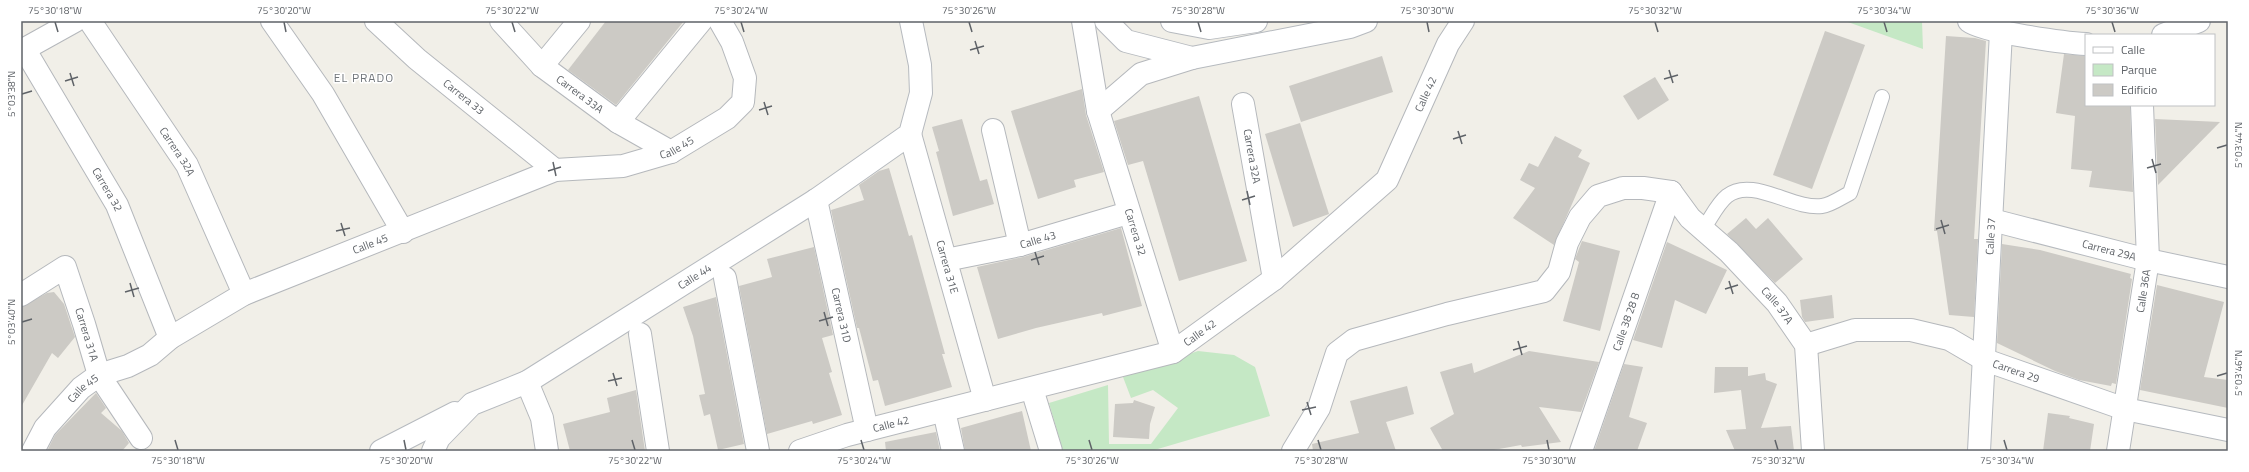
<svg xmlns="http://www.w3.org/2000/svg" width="2249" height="472" viewBox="0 0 2249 472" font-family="'Titillium Web',sans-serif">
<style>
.green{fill:#c5e8c5}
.building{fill:#cccac5}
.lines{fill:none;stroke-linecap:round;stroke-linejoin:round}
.lane-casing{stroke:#b5b8bc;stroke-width:16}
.street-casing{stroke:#b5b8bc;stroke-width:24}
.secondary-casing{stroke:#b6babf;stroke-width:24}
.lane{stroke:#fff;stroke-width:14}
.street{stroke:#fff;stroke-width:22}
.secondary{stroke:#fff;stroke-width:22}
.ticks{fill:none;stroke:#5f6368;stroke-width:1.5}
.labels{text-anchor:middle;stroke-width:3;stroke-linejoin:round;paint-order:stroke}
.street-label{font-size:11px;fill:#5f6368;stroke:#fff}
.neighbourhood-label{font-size:12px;letter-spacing:1px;fill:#70757a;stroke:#fff}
.neatline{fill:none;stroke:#5f6368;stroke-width:1.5}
.ticks-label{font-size:10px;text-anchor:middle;fill:#5f6368}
</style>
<rect width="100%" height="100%" fill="#f1efe8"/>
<!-- green -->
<g class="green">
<polygon points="1845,21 1922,21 1923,49"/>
<polygon points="1198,351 1234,355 1255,367 1270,416 1151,451 1063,451 1049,403 1108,385 1109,444 1151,444 1178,408 1153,390 1131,398 1123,377"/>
</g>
<!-- building -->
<g class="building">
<polygon points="606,21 684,21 616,105 568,70"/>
<polygon points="1825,31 1865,45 1812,189 1773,175"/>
<polygon points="1946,36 1975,38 1986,41 1974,239 1978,239 1974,317 1949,315 1937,231 1934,231"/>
<polygon points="2064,54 2086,56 2086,105 2130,105 2133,192 2089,187 2092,171 2071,169 2075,116 2056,113"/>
<polygon points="1382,56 1393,92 1301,122 1289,86"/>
<polygon points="1655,77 1669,100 1638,120 1623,96"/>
<polygon points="1082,89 1086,115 1104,172 1074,180 1076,187 1038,199 1011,111"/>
<polygon points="1199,96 1247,261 1179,281 1143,161 1128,165 1114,121"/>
<polygon points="962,119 980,181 987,179 994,204 953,216 936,152 939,151 932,127"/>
<polygon points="2155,119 2220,122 2158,185"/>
<polygon points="1300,123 1329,214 1293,227 1265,134"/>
<polygon points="1555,136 1582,150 1578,157 1590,163 1554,245 1513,218 1535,188 1520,180 1529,163 1538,167"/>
<polygon points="889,168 909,236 912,235 945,354 942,354 952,387 885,406 878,380 873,381 859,328 857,328 831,210 864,200 859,185 879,171"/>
<polygon points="1746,218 1756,229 1768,218 1803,259 1775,283 1727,234"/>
<polygon points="1121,228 1142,306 1103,316 1102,313 1036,328 998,339 977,267 1023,257"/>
<polygon points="1582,241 1620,251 1600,331 1563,321 1579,262 1575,259"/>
<polygon points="1667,242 1727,270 1706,314 1675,300 1662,348 1633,340"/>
<polygon points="2002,244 2040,250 2131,274 2130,278 2132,279 2116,384 2112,383 2111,386 2079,380 2055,371 1997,343"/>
<polygon points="814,247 833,335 822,338 832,372 829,373 842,415 813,424 812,421 767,434 739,286 772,277 767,259"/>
<polygon points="2157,285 2224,302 2204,377 2228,380 2228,408 2140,390"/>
<polygon points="54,292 64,304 75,337 58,358 52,353 21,407 21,307 47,293"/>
<polygon points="1832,295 1834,318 1805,322 1802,317 1800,300"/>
<polygon points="716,297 744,444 718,450 710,414 704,416 699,395 705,394 693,336 683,307"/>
<polygon points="1529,351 1599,362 1581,412 1539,407 1561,442 1522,447 1521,445 1488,451 1443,451 1430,428 1454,414 1440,372 1472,363 1474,373"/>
<polygon points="1624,364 1643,367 1629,417 1647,423 1637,451 1594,451"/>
<polygon points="1715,367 1748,367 1748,376 1765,373 1766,380 1777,384 1761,428 1791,426 1794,451 1735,451 1726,430 1746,429 1741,390 1714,393"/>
<polygon points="1407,386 1414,414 1386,422 1396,451 1313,451 1312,444 1359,433 1350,401"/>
<polygon points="636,390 645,451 570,451 563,424 610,412 607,398"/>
<polygon points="96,393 106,408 101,413 122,431 129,443 122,451 47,451 55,435"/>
<polygon points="1134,400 1155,407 1150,424 1149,439 1113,437 1115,404 1133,403"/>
<polygon points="1022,411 1031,451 965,451 961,428"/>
<polygon points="2048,413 2070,416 2069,418 2094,424 2090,451 2043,451"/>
<polygon points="936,432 940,451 886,451 885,442"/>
</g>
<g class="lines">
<!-- lane casing -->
<g class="lane-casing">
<path id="lane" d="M1703 229C1710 220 1717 204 1727 196 1752 176 1793 210 1822 206 1831 205 1842 197 1850 193L1882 97"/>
</g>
<!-- street casing -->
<g class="street-casing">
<g id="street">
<path id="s1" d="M90 21 187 165 244 294"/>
<polyline points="272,21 323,94 403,232"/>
<path id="s2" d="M376 21 417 59 555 170"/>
<path id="s3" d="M501 21 542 66 618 122 671 152"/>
<path id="s4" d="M1083 21 1098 111 1173 352"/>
<path id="s5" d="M25 50 117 205 170 338"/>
<polyline points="21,51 75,21"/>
<polyline points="542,66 579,21"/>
<path id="s6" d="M1243 104 1274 279"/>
<polyline points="1098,111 1141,74 1192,58"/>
<polyline points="618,122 701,21"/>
<polyline points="993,130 1020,245"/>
<path id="s7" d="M910 134 985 400"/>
<path id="s8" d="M1671 192 1690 218 1729 252 1777 303 1806 345 1813 451"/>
<path id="s9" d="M816 200 867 430"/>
<path id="s10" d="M946 260 1020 245 1128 213"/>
<polyline points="725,278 758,451"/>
<path id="s11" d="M21 295 65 267 84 324 99 375 141 438"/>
<polyline points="640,334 658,451"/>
<polyline points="1806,345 1855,330 1911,330 1949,339 1985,360"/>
<polyline points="527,382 542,418 547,451"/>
<polyline points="1032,389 1051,451"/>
<polyline points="944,411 953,451"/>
<path id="s12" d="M33 451 45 428 81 388 99 375 128 366 150 355 170 338 244 294 555 170 623 166 671 152 727 118 743 102 745 78 732 42 720 21"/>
<path id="s13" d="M800 451 847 435 1173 352 1274 279 1387 180 1448 44 1463 21"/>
<polyline points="1293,451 1319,408 1337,353 1354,340 1447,314 1544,291 1559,272 1567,243 1580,217 1598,196 1623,188 1643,188 1671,192"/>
<path id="s14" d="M1581 451 1671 192"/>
<path id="s15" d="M2118 451 2148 260 2142 105"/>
</g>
</g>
<!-- secondary casing -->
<g class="secondary-casing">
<g id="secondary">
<polyline points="1106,21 1126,41 1192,58 1350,27 1366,21"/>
<polyline points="1172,21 1209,28 1256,21"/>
<path d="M1969 21C1983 32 2066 43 2086 44"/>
<polyline points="2163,35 2199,21"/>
<path id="s16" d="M1992 220 2148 260 2228 277"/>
<path id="s17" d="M1985 360 2125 409 2228 430"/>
<polyline points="381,451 455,413"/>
<path id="s18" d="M433 451 439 438 472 404 527 382 816 200 910 134 921 93 920 65 911 21"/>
<path id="s19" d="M1979 451 2001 32 1999 21"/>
</g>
</g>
<!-- lane -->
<use href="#lane" class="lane"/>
<!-- street -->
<use href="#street" class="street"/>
<!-- secondary -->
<use href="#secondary" class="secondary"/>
</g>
<!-- ticks -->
<path class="ticks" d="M55 22 58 32M284 22 286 32M512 22 515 32M741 22 744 32M969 22 972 32M1198 22 1201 32M1427 22 1429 32M1655 22 1658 32M1884 22 1887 32M2112 22 2115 32M975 41 979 54M970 50 984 46M1669 70 1673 83M70 73 74 86M1664 79 1678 75M65 81 78 77M22 94 32 91M764 102 768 115M759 110 772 106M1458 131 1462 144M1453 139 1466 135M2217 148 2227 145M2152 159 2156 173M553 162 556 176M2147 168 2161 164M548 171 561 167M1247 191 1250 205M1242 200 1255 196M1941 220 1945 234M341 223 345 236M1936 229 1949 225M336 231 350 228M1035 252 1039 265M1031 260 1044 256M1729 281 1733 294M130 283 134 297M1725 289 1738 285M125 292 139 288M824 312 828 326M819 321 833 317M22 322 32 319M1518 341 1522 355M1513 350 1527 346M613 373 617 386M2217 376 2227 373M608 381 622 378M1307 402 1311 415M1302 410 1316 407M175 440 178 450M404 440 406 450M632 440 635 450M861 440 864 450M1089 440 1092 450M1318 440 1321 450M1547 440 1549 450M1775 440 1778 450M2004 440 2007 450"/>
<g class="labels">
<!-- street labels -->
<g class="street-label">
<text dy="4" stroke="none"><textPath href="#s3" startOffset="108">Carrera 33A</textPath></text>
<text dy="4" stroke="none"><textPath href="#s13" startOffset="755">Calle 42</textPath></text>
<text dy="4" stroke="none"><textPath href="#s2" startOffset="116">Carrera 33</textPath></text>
<text dy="4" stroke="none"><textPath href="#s12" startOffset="729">Calle 45</textPath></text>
<text dy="4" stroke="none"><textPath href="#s1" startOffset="157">Carrera 32A</textPath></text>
<text dy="4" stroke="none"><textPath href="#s6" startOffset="53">Carrera 32A</textPath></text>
<text dy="4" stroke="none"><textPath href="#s5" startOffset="162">Carrera 32</textPath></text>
<text dy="4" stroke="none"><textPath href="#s4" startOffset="218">Carrera 32</textPath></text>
<text dy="4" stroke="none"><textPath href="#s19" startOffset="215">Calle 37</textPath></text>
<text dy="4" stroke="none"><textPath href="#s10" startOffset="94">Calle 43</textPath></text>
<text dy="4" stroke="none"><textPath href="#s12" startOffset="405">Calle 45</textPath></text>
<text dy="4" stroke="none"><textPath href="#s16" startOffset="121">Carrera 29A</textPath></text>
<text dy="4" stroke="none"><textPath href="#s7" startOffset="138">Carrera 31E</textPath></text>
<text dy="4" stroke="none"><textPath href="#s18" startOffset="319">Calle 44</textPath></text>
<text dy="4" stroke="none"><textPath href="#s15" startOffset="162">Calle 36A</textPath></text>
<text dy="4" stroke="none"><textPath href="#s8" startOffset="156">Calle 37A</textPath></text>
<text dy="4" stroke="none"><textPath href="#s9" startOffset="118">Carrera 31D</textPath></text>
<text dy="4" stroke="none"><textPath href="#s14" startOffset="137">Calle 38 28 B</textPath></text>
<text dy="4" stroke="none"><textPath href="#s13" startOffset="419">Calle 42</textPath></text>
<text dy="4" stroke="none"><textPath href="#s11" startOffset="123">Carrera 31A</textPath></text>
<text dy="4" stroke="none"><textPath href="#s17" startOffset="33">Carrera 29</textPath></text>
<text dy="4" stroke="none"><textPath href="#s12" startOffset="81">Calle 45</textPath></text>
<text dy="4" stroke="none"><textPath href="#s13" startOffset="95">Calle 42</textPath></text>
</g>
<!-- neighbourhood labels -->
<g class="neighbourhood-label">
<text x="364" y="82">EL PRADO</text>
</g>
</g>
<!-- border -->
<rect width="2249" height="472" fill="none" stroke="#ffffff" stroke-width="44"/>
<!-- legend -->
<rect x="2085" y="34" width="130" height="72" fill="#ffffff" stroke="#bfc1c3"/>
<rect x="2093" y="47" width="20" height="6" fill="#ffffff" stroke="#bfc1c3"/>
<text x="2121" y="54" font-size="12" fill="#5f6368">Calle</text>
<rect x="2093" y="64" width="20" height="12" fill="#c5e8c5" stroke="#bfc1c3"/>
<text x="2121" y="74" font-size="12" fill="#5f6368">Parque</text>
<rect x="2093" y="84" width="20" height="12" fill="#cccac5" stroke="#bfc1c3"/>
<text x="2121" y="94" font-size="12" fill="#5f6368">Edificio</text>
<rect x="22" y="22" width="2205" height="428" class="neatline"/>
<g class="ticks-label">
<text x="55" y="14">75°30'18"W</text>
<text x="284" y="14">75°30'20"W</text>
<text x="512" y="14">75°30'22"W</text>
<text x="741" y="14">75°30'24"W</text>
<text x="969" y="14">75°30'26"W</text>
<text x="1198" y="14">75°30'28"W</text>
<text x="1427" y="14">75°30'30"W</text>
<text x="1655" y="14">75°30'32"W</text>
<text x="1884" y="14">75°30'34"W</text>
<text x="2112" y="14">75°30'36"W</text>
<text transform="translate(11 94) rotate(-90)" y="4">5°03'38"N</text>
<text transform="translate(2238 145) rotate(-90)" y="4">5°03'44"N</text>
<text transform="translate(11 322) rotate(-90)" y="4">5°03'40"N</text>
<text transform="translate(2238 373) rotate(-90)" y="4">5°03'46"N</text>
<text x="178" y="464">75°30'18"W</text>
<text x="406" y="464">75°30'20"W</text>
<text x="635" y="464">75°30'22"W</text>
<text x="864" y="464">75°30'24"W</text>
<text x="1092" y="464">75°30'26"W</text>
<text x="1321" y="464">75°30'28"W</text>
<text x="1549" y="464">75°30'30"W</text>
<text x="1778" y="464">75°30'32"W</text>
<text x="2007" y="464">75°30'34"W</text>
</g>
</svg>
